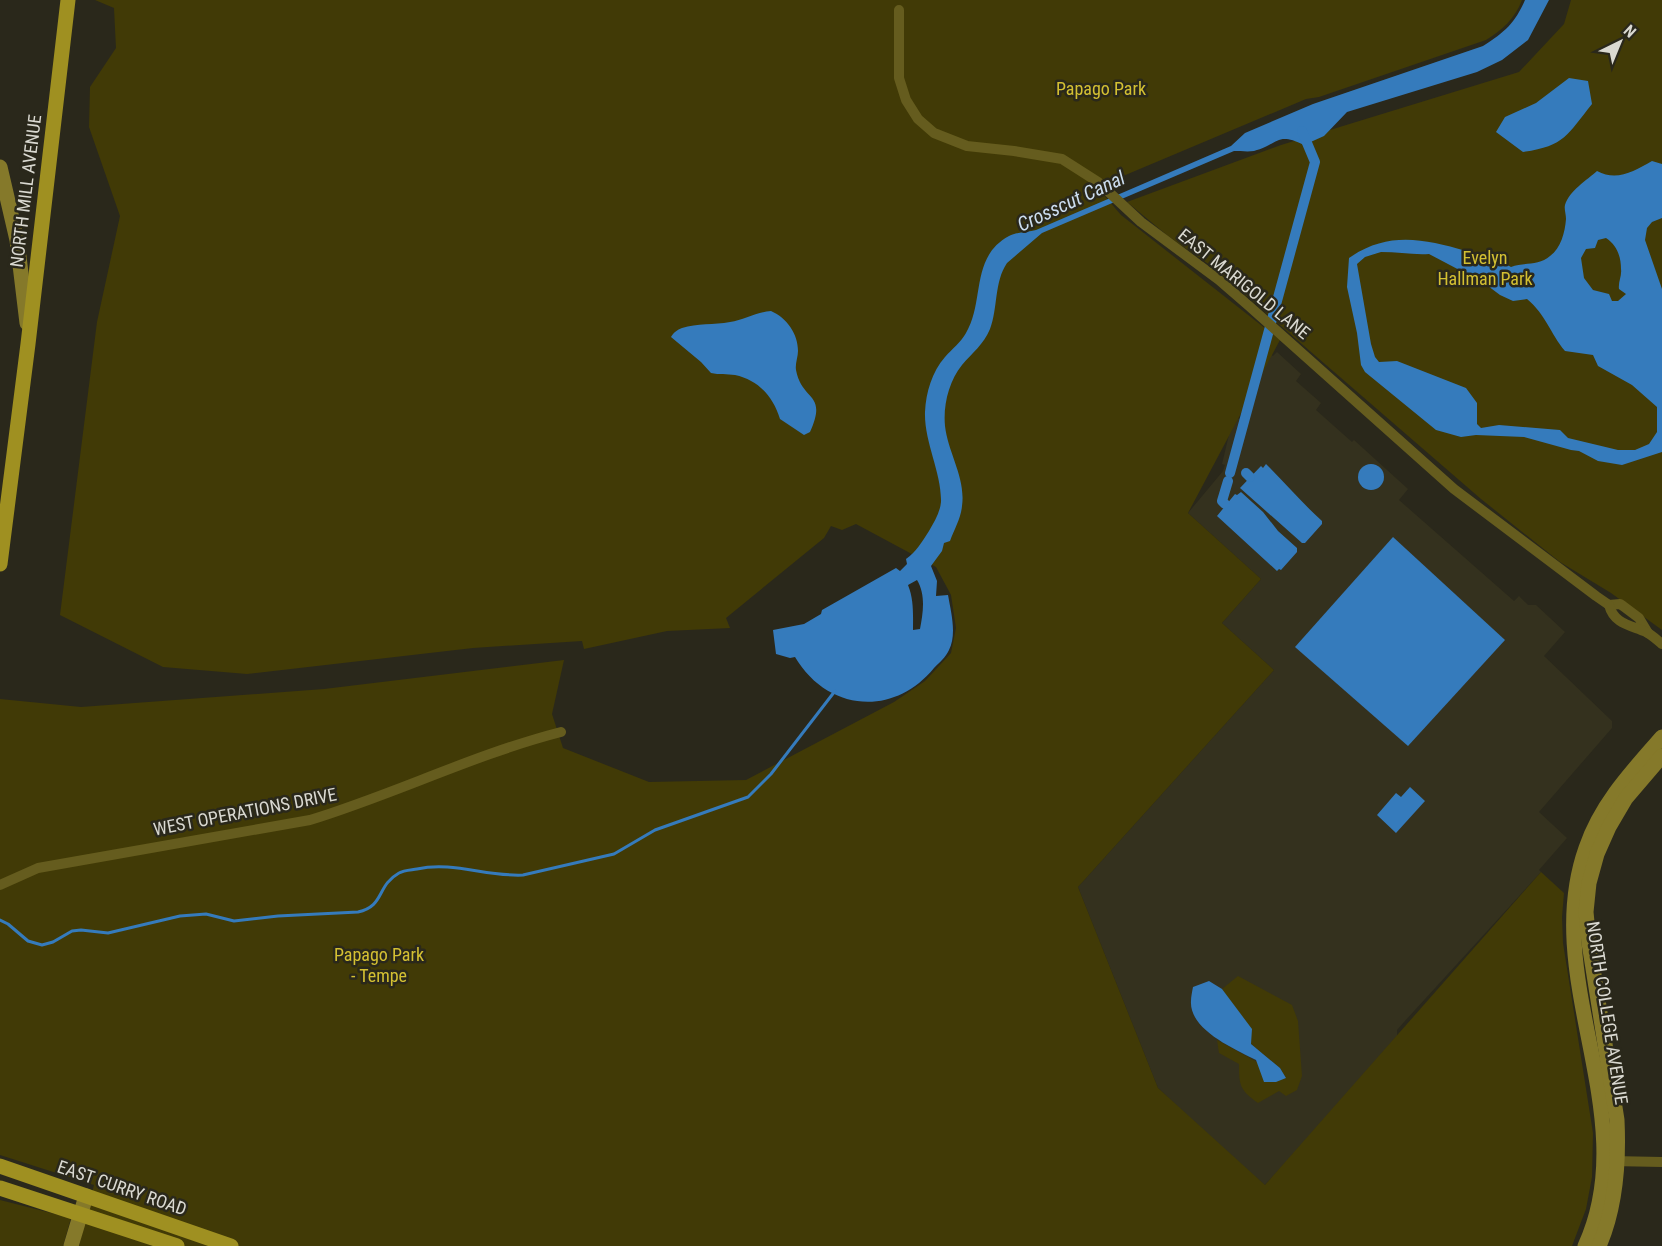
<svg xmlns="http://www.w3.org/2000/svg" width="1662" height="1246" viewBox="0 0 1662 1246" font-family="'Roboto Condensed',sans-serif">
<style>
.built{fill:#34311e}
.green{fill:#413a06}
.water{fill:#357bbc;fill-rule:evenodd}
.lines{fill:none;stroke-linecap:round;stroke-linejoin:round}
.stream{stroke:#357bbc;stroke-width:3}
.canal{stroke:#357bbc;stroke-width:10}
.street{stroke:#655c1e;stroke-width:10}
.secondary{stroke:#85792a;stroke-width:15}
.primary{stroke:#9f9021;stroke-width:15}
.labels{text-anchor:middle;stroke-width:5;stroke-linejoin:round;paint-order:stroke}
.park-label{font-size:18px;fill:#d4c032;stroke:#2a281b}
.street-label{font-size:18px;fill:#dad9d1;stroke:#2a281b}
.water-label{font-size:20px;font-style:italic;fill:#ccddef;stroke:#2a281b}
</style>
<rect width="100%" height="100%" fill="#2a281b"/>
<!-- built -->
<polygon class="built" points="1260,346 1273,356 1277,352 1301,374 1296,381 1321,403 1316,410 1352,442 1354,440 1408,489 1399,500 1514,601 1519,596 1528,605 1536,605 1565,632 1544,656 1612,721 1612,728 1539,812 1567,838 1539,870 1541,872 1404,1022 1397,1030 1397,1036 1351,1091 1265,1185 1222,1149 1158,1088 1078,887 1274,670 1222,623 1261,579 1188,513 1223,471 1225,465 1222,464 1233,418 1241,419"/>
<!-- green -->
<g class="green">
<path d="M95 0H1522C1515 19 1502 30 1486 40L1319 97 1306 99 1097 187 1121 215 1280 340 1188 513 1261 579 1222 623 1274 670 1078 887 1158 1088 1265 1185 1541 872 1564 893 1562 917 1563 943 1593 1133 1592 1177 1586 1209 1572 1246H79L94 1185 0 1155V699L81 707 324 689 564 660 552 714 563 748 649 782 746 780 894 702 925 681 951 653 956 628 951 595 936 567 856 524 842 530 831 526 824 538 726 618 730 628 667 631 584 649 582 641 473 648 247 674 163 667 60 615 97 322 120 216 89 127 90 87 116 48 114 8Z"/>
<polygon points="1571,0 1662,0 1662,630 1611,593 1560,562 1481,499 1214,268 1168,236 1127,202 1281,145 1519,72 1564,24"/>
<path d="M1238 976 1292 1005 1298 1021 1302 1076 1297 1090 1286 1096 1279 1091 1258 1103C1240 1090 1239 1086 1239 1064L1219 1053 1217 1040 1286 1078 1280 1068 1251 1044 1222 989Z"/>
<polygon points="0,1200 71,1218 63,1246 0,1246"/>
</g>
<!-- water -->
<g class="water">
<path d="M1525 0H1549L1528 40 1502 60 1477 72 1347 112 1324 136 1304 145C1276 131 1278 145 1254 151 1248 152 1240 151 1234 151L1042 233 1007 263C994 282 998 308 990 329 984 344 972 353 962 365 949 381 943 405 945 426 948 453 966 478 962 506 961 518 954 530 950 541L944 543 942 551 931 566 937 581 936 596 948 595C951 612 957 634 949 650 946 657 939 663 934 668 893 718 827 711 795 657L790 658 776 654 773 630 804 624 821 614 822 610 896 568 900 571 907 564 906 559C916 552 922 542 929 531 934 522 940 513 941 502 942 473 924 442 925 412 926 392 932 372 945 357 952 349 961 342 966 333 985 301 970 257 1009 236 1017 232 1028 232 1036 230L1231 146 1245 133 1313 104 1483 46C1505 32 1515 23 1525 0ZM917 580C926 595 923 613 920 629L913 630C913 614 914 600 908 585Z"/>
<path d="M1569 78 1588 81 1592 104C1567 135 1565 146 1523 152L1496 132 1505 117 1536 103Z"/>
<path d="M1652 161 1662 164V218L1652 222 1647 228 1645 240 1662 289V452L1622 465 1598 461 1579 451 1571 450 1524 437 1476 435 1461 437 1436 430 1365 372 1361 365 1357 333 1347 287 1349 258C1388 231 1424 239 1466 251 1485 257 1494 257 1511 267 1524 262 1539 266 1550 256 1561 248 1565 232 1566 219 1566 214 1564 209 1565 205 1569 191 1587 180 1597 171 1617 182 1634 171 1652 161ZM1606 238C1617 245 1621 257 1621 269 1622 276 1618 282 1619 289L1626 294 1618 301H1612L1609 294 1593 290 1584 278 1581 258 1586 249 1595 248 1598 240ZM1381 252C1398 252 1413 255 1429 254L1484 283 1500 295 1513 301 1527 299C1546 315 1550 333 1565 351L1593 355 1598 366 1632 385 1657 407V432L1649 444 1635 450H1618L1568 438 1560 430 1499 425 1481 428 1477 424V403L1466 388 1397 361 1379 362 1375 357 1371 344 1357 264 1365 257Z"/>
<path d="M771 311C787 318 798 334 798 351 798 357 795 364 796 370 802 402 828 392 810 432L804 435 780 419C773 396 758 380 735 375 727 374 719 375 711 373L701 362 671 337C674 332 677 330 682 328 697 323 714 325 730 322 744 320 757 312 771 311Z"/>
<path d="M1266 464C1285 483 1302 503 1322 521V524L1305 543H1302L1240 488 1261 466 1263 468Z"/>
<circle cx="1371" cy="477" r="13"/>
<polygon points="1241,492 1263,512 1278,531 1297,548 1297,552 1281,570 1279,569 1277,571 1217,516 1235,494 1237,495"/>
<polygon points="1393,537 1505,640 1408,746 1295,647"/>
<polygon points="1410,787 1425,801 1396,833 1377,815 1396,793 1401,797"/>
<path d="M1209 981 1222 989 1252 1029 1251 1044 1280 1068 1286 1078 1276 1082H1264L1256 1060C1235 1049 1189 1030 1191 1001 1191 997 1192 992 1193 987Z"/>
</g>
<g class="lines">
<!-- stream -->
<path class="stream" d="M0 920 8 924 28 941 42 945 53 942 72 931 81 930 108 933 180 916 206 914 234 921 278 916 358 912C385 906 376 886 399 873 404 870 412 870 417 869 453 861 487 877 523 875L614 854 655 830 748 797 771 774 835 691"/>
<!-- canal -->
<g class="canal">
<polyline points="1230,473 1315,162 1302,131"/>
<polyline points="1246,473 1250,477"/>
<polyline points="1225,504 1222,501 1228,481"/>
</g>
<!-- street -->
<g class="street">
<polyline points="899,10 899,78 906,100 918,119 934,133 967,146 1014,151 1062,159 1098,182 1141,222 1219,280 1249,306 1454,489 1596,596 1609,605 1620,604 1623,606 1639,618 1648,633"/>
<path d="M1609 605C1614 624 1630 625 1646 632 1652 635 1657 640 1662 644"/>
<path d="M0 885 38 868 310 820C395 794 475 754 561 732"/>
<polyline points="1611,1161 1662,1162"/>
</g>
<!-- secondary -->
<g class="secondary">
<polyline points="0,167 17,240 27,323"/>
<polyline points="71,1246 86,1196"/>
<path d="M1585 1246C1645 1115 1539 980 1586 848 1601 804 1632 771 1662 737"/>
<path d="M1599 1246C1616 1207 1619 1162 1617 1120L1589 943 1586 912 1589 883 1597 854 1609 827 1626 798 1662 756"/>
</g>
<!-- primary -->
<g class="primary">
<polyline points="0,564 28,344 68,0"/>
<polyline points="0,1166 231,1246"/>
<polyline points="0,1188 177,1246"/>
</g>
</g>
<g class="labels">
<!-- park labels -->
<g class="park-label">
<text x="1101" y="95">Papago Park</text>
<text x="1485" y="264">Evelyn<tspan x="1485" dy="21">Hallman Park</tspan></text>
<text x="379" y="961">Papago Park<tspan x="379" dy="21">- Tempe</tspan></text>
</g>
<!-- street labels -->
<g class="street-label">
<text transform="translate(26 191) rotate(-83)" y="6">NORTH MILL AVENUE</text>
<text transform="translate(1244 284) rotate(39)" y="6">EAST MARIGOLD LANE</text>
<text transform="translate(245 812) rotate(-11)" y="6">WEST OPERATIONS DRIVE</text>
<text transform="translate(1607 1013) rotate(81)" y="6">NORTH COLLEGE AVENUE</text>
<text transform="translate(122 1188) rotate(19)" y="6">EAST CURRY ROAD</text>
</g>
<!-- water labels -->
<g class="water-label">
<text transform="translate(1071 201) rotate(-25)" y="7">Crosscut Canal</text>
</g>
</g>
<!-- north arrow -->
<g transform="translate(1620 42) rotate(43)" stroke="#2a281b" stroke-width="4.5" paint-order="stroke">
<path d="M0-4.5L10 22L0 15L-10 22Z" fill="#dad9d1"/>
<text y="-9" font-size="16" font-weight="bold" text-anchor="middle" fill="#dad9d1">N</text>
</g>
</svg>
